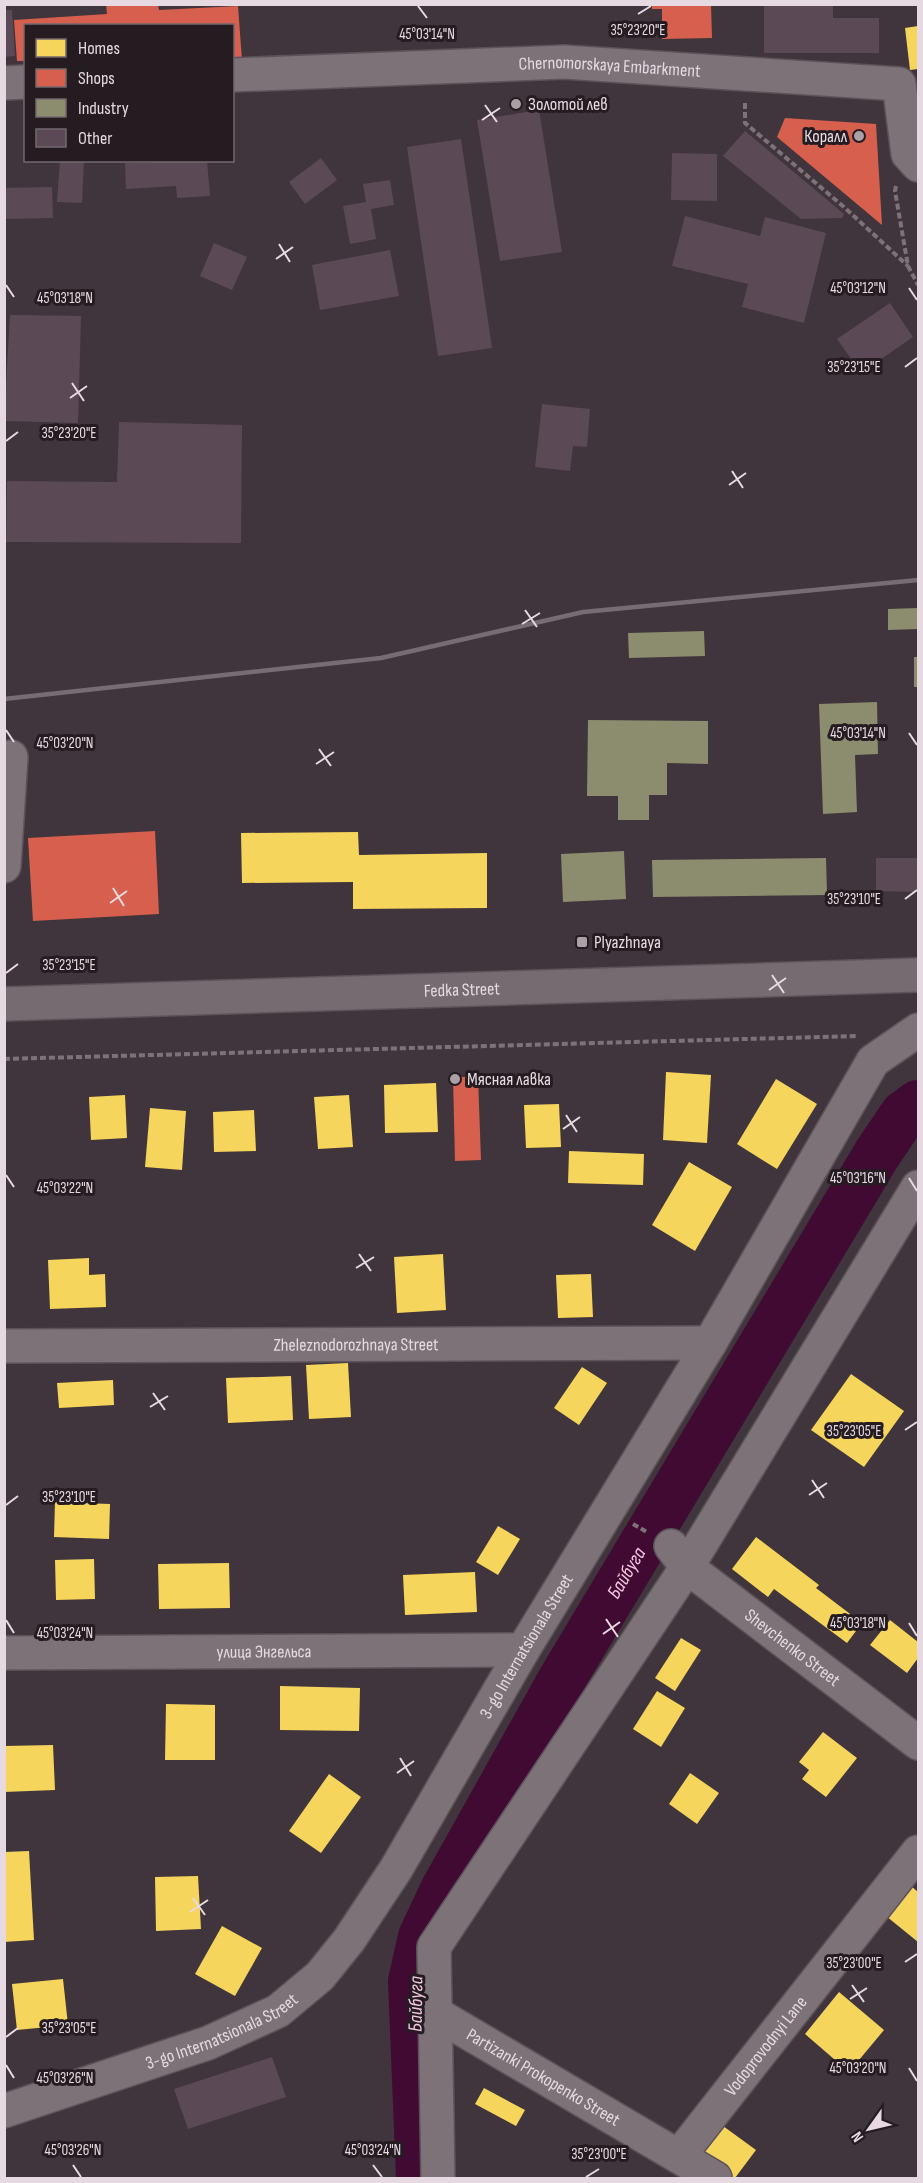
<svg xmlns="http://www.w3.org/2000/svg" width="923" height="2183" viewBox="0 0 923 2183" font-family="'Sofia Sans Condensed',sans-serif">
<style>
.homes{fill:#f6d55c}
.shops{fill:#d6604d}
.industry{fill:#8c8c6e}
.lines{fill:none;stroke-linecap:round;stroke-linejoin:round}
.river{stroke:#400a32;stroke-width:48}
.building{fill:#5c4956}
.minor-casing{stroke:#5c5359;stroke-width:36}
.major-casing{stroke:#5c5359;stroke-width:36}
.path{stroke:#7c7378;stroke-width:4;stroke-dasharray:6 3;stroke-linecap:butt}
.minor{stroke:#7c7278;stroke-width:33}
.major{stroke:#776b72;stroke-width:33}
.rail{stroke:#766c73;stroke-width:4.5}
.ticks{fill:none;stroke:#e6d9e1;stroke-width:2}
.poi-dot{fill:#aca0a7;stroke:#251c22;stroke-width:2}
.labels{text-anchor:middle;stroke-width:6;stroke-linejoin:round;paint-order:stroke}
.street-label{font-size:18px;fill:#e6d9e1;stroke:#251c22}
.poi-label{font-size:18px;fill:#e6d9e1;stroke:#251c22;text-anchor:start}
.water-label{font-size:20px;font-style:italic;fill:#f4c7e2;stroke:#251c22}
.ticks-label{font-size:15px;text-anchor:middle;fill:#e6d9e1;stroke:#251c22;stroke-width:6;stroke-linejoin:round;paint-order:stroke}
</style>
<rect width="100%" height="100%" fill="#40353c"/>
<!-- homes -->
<g class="homes">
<polygon points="918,26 918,69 910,70 905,28"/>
<polygon points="358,832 359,855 487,853 487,908 353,909 353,882 242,883 241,833"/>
<polygon points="666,1072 711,1075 707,1143 663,1140"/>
<polygon points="776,1079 817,1104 777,1169 737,1144"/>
<polygon points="436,1083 438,1132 385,1133 384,1085"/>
<polygon points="125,1095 127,1138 91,1140 89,1097"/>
<polygon points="349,1095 353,1147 318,1149 314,1097"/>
<polygon points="559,1104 561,1147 526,1148 524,1105"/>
<polygon points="150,1108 186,1111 182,1170 145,1167"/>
<polygon points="254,1110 256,1151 214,1152 213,1112"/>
<polygon points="569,1151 644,1154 643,1185 568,1183"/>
<polygon points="689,1162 732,1187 695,1251 652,1225"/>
<polygon points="443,1254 446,1310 397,1313 394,1257"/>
<polygon points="89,1258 89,1275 105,1274 106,1307 50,1309 48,1260"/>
<polygon points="591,1274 593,1317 558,1318 556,1275"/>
<polygon points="348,1363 351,1417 309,1419 306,1365"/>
<polygon points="582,1367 607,1383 579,1425 554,1408"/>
<polygon points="851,1374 904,1411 864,1467 811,1430"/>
<polygon points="291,1376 293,1420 228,1423 226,1378"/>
<polygon points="113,1380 114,1405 59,1408 57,1383"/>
<polygon points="55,1502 110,1504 109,1539 54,1537"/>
<polygon points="498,1526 520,1539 498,1575 476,1562"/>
<polygon points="756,1537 819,1585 816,1588 862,1623 847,1643 774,1589 768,1597 732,1569"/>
<polygon points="94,1559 95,1599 56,1600 55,1560"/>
<polygon points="229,1563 230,1608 159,1609 158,1564"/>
<polygon points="475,1572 477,1612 405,1615 403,1575"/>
<polygon points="890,1620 918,1642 918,1658 907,1673 870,1645"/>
<polygon points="681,1638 701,1650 675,1691 655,1678"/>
<polygon points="280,1686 360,1688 359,1731 280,1730"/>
<polygon points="657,1691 685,1708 661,1747 633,1729"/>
<polygon points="166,1704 215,1705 215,1760 165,1760"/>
<polygon points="823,1732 857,1758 826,1797 802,1779 809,1770 799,1762"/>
<polygon points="53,1745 55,1790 4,1792 4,1746"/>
<polygon points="690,1773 719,1793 697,1824 669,1804"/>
<polygon points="329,1774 361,1797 321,1853 289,1831"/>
<polygon points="29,1851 34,1940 4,1942 4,1852"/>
<polygon points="198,1876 201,1929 156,1931 155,1877"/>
<polygon points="910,1885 918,1892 918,1942 886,1916"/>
<polygon points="222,1926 262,1948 235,1996 195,1974"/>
<polygon points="63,1979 68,2025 17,2030 12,1984"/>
<polygon points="839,1992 884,2030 849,2072 805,2034"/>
<polygon points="484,2088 525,2110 516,2126 475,2104"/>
<polygon points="723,2126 756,2150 735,2178 730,2178 700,2157"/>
</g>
<!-- shops -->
<g class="shops">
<polygon points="106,4 158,4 159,10 238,6 242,60 232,61 232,26 26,26 26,61 17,61 14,20 107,14"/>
<polygon points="652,4 711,4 712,38 662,39 662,9 652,9"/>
<polygon points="785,118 876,124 882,225 777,137"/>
<polygon points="155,831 159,914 33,921 28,838"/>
<polygon points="453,1077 478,1077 481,1160 455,1161"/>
</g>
<!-- industry -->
<g class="industry">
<polygon points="918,608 918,629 888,630 888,609"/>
<polygon points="704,631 705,656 629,658 628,633"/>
<rect x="914" y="657" width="4" height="30"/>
<polygon points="877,702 878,754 855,755 857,812 823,814 819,704"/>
<polygon points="588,720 708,721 708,764 667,763 667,795 649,795 649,820 618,820 618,796 587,796"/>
<polygon points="624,851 626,899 563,902 561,854"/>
<polygon points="826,858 827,895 653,897 652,860"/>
</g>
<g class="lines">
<!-- river -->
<path class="river" id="s1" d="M420 2178 412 1981 422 1937 444 1890 562 1679 877 1154 904 1114 918 1104"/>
</g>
<!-- building -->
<g class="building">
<polygon points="764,4 833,4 833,18 879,18 879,53 764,53"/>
<polygon points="4,10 12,10 15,56 4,57"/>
<polygon points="539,110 562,252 500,261 477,120"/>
<polygon points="745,131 844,214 842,218 801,219 723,156"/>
<polygon points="461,139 492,348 438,356 407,147"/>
<polygon points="672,153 717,154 717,201 671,200"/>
<polygon points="321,158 337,180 305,204 289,182"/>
<polygon points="60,160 84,160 82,203 57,202"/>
<polygon points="207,160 210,196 177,198 176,186 126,189 125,163"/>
<polygon points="390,180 394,205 371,209 376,239 350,244 343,206 366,202 363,184"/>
<polygon points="52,187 53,218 4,219 4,188"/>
<polygon points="685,216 760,236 765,217 826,233 804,323 742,307 748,284 672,266"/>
<polygon points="214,243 247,257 232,290 200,276"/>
<polygon points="390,250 399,296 320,310 312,265"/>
<polygon points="890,303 913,337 861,373 837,339"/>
<polygon points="10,315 81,316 78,423 4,421"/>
<polygon points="542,404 590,409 587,447 573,446 570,471 535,467"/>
<polygon points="119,422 242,425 241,543 6,542 7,481 117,482"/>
<polygon points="876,858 918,858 918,892 876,891"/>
<polygon points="272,2057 286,2097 188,2129 174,2089"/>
</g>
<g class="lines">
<!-- minor casing -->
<g class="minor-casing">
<g id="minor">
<path id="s2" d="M232 75 564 62 899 84 908 154 918 165"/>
<polyline points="4,83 26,82"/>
<polyline points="4,866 11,757"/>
<path id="s3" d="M4 1346 710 1343"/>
<path id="s4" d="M671 1546 687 1567 918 1743"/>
<path id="s5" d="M4 1653 523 1650"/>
<path id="s6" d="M433 2012 715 2178"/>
<path id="s7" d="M4 2111 208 2043 278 2011 320 1976 349 1940 396 1869 523 1650 710 1343 873 1061 918 1030"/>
<path id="s8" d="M679 2156 918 1852"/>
<polyline points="438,2178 434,1947 687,1567 918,1187"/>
</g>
</g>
<!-- major casing -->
<g class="major-casing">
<g id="major">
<path id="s9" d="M4 1004 918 975"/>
</g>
</g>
<!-- path -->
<g class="path">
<polyline points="745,103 745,123 844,207 908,266"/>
<polyline points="896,186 895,191 908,266 918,285"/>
<polyline points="4,1059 857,1036"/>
<polyline points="633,1524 647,1532"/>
</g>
<!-- minor -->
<use href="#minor" class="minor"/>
<!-- major -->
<use href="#major" class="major"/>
<!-- rail -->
<polyline class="rail" points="4,699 381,658 583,612 918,580"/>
</g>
<!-- ticks -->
<path class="ticks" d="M418 6 427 18M638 14 651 6M485 105 497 122M482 120 500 108M279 244 290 262M276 259 293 247M6 285 14 297M909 288 917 300M905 367 917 358M72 383 84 401M70 398 87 386M6 441 18 432M732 471 743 488M729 485 746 473M525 610 537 627M522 624 540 613M6 730 14 742M909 733 917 745M319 749 331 766M316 764 334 752M113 888 124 906M905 899 917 890M110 903 127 891M6 973 18 964M772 975 784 993M769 990 786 978M566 1115 577 1132M563 1129 580 1117M6 1175 14 1187M909 1178 917 1191M359 1254 371 1271M356 1268 374 1257M153 1393 165 1410M150 1407 168 1396M905 1430 917 1422M812 1480 824 1498M809 1495 827 1483M6 1505 18 1496M606 1619 618 1637M6 1620 14 1633M909 1623 917 1636M603 1634 620 1622M400 1758 411 1776M397 1773 414 1761M193 1898 205 1915M190 1912 208 1900M905 1962 917 1954M852 1985 864 2002M850 1999 867 1988M6 2037 18 2028M6 2065 14 2078M909 2068 917 2081M73 2165 81 2177M373 2165 382 2177M586 2177 599 2169"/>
<!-- markers -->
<g class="poi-dot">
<circle cx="516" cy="104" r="6"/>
<circle cx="859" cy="136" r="6"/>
<rect x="576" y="936" width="12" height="12" rx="3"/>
<circle cx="455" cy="1079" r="6"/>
</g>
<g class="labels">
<!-- street labels -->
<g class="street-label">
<text dy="6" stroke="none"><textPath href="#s2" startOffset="378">Chernomorskaya Embarkment</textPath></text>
<text dy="6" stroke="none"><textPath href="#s9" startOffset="458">Fedka Street</textPath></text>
<text dy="6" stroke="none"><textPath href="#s3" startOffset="352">Zheleznodorozhnaya Street</textPath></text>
<text dy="6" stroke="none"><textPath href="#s7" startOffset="736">3-go Internatsionala Street</textPath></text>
<text dy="6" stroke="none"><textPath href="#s4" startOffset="159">Shevchenko Street</textPath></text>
<text dy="6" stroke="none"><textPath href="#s5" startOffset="260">улица Энгельса</textPath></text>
<text dy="6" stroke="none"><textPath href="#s7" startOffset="232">3-go Internatsionala Street</textPath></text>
<text dy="6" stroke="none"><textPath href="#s8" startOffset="140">Vodoprovodnyi Lane</textPath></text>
<text dy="6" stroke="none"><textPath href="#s6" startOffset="128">Partizanki Prokopenko Street</textPath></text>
</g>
<!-- poi labels -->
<g class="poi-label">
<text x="528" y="110">Золотой лев</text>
<text x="847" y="142" text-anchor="end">Коралл</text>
<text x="594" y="948">Plyazhnaya</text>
<text x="467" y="1085">Мясная лавка</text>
</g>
<!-- water labels -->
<g class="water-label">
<text dy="7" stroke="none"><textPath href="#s1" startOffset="660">Байбуга</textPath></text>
<text transform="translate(415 2004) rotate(-89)" y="7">Байбуга</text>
</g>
</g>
<g class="ticks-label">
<text x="638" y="35">35°23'20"E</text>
<text x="427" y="39">45°03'14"N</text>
<text x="858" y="293">45°03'12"N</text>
<text x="65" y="303">45°03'18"N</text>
<text x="854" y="372">35°23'15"E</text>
<text x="69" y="438">35°23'20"E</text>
<text x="858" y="738">45°03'14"N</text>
<text x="65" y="748">45°03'20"N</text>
<text x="854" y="904">35°23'10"E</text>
<text x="69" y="970">35°23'15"E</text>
<text x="858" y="1183">45°03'16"N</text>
<text x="65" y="1193">45°03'22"N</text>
<text x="854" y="1436">35°23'05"E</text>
<text x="69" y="1502">35°23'10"E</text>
<text x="858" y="1628">45°03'18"N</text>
<text x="65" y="1638">45°03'24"N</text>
<text x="854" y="1968">35°23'00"E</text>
<text x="69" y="2033">35°23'05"E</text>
<text x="858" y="2073">45°03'20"N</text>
<text x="65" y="2083">45°03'26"N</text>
<text x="73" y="2155">45°03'26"N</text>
<text x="373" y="2155">45°03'24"N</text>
<text x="599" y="2159">35°23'00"E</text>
</g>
<!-- border -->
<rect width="923" height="2183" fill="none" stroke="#e6d9e1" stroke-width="12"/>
<!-- legend -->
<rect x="24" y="24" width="210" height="138" fill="#251c22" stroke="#72686e" stroke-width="1.5"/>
<rect x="36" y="39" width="30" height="18" fill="#f6d55c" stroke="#72686e" stroke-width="1.5"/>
<text x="78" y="54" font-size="18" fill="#e6d9e1">Homes</text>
<rect x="36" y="69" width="30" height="18" fill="#d6604d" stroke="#72686e" stroke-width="1.5"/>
<text x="78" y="84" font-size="18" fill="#e6d9e1">Shops</text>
<rect x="36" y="99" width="30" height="18" fill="#8c8c6e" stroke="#72686e" stroke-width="1.5"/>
<text x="78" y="114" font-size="18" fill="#e6d9e1">Industry</text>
<rect x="36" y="129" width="30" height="18" fill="#5c4956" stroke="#72686e" stroke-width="1.5"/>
<text x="78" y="144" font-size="18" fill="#e6d9e1">Other</text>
<!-- north arrow -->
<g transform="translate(869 2129) rotate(236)" stroke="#251c22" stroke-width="4.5" paint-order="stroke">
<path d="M0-4.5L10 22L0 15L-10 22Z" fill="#e6d9e1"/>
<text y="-9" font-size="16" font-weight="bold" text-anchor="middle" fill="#e6d9e1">N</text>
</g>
</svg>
